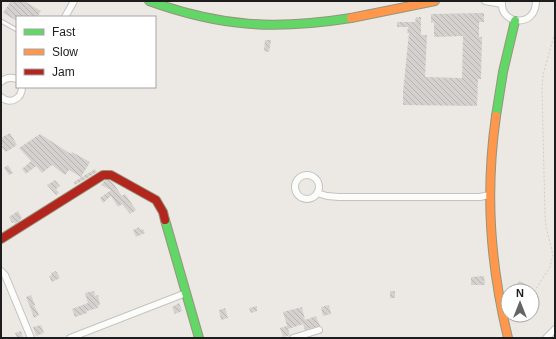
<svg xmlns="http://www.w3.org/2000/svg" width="556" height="339" viewBox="0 0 556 339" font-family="Helvetica,sans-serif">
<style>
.building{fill:url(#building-back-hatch)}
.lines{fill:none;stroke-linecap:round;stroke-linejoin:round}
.lane-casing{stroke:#c4c3c1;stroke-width:5}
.street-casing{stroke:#c4c3c1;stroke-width:8}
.fast-casing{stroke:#95957c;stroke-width:10}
.slow-casing{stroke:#95957c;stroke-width:10}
.jam-casing{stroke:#95957c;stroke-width:10}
.path{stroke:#d7c7c4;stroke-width:1;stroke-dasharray:2 2;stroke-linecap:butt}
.lane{stroke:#fcfcfb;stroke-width:3}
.street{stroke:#fcfcfb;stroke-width:6}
.fast{stroke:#63d668;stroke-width:8}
.slow{stroke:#ff974d;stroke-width:8}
.jam{stroke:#b3261e;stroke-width:8}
</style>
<defs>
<pattern id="building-back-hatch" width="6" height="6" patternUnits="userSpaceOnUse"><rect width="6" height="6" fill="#d4d1ce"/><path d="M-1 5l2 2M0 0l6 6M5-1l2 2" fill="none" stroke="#b6b3b0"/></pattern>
</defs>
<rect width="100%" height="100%" fill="#ece9e5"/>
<!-- building -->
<g class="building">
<polygon points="11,1 24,1 41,11 37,17 17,17 17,21 3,13"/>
<polygon points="484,13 484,22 479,22 479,37 482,37 481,79 478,79 477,106 403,105 403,92 409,33 407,33 408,27 397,27 397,22 415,22 416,17 421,17 421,35 427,35 425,77 462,78 463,36 434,37 434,22 431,23 431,14"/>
<polygon points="265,40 271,40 269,52 264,51"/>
<polygon points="10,133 17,145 6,152 1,147 3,146 1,142 1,138"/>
<polygon points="40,134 71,154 72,152 90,162 81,177 69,170 65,175 52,165 42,173 36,166 26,174 22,169 31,161 19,148"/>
<polygon points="8,165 13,173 9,175 4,168"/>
<polygon points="95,169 97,172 75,185 74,182"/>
<polygon points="55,180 60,186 56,189 59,193 56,195 47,185"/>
<polygon points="105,180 110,180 113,183 122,196 125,194 136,210 130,214 122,204 118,207 111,196 103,203 100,198 111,190 101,185"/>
<polygon points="18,211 22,218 20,219 21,220 15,224 14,222 12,223 9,217"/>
<polygon points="139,227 140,230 143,229 145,233 136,237 133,230"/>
<polygon points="56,271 60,278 52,282 49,276 52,275 51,273"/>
<polygon points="484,276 485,285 471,285 471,277"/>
<polygon points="519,281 527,285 523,291 521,291 515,288"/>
<polygon points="94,291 95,296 98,295 100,305 97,306 98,308 87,311 87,313 75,317 72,309 88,303 85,293"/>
<rect x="390" y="291" width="5" height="7"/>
<polygon points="31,295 35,305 30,307 26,297"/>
<polygon points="179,303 182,311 175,314 172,307"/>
<polygon points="34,305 39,315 34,318 30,307"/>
<polygon points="329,305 331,314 323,316 321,307"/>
<polygon points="257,306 257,311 251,313 249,308"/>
<polygon points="302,307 305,320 316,316 320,326 305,330 303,324 288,329 283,312"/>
<polygon points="225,308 228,318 221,320 219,310"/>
<polygon points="41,325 44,333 36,336 33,327"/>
<polygon points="287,326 290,335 283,337 280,328"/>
<polygon points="21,331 23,338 17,338 15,333"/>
</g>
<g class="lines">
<!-- lane casing -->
<g class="lane-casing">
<polyline id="lane" points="1,21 17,30"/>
</g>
<!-- street casing -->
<g class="street-casing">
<g id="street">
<polyline points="485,1 502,4"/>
<path d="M502 1C499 25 536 29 536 1"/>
<polyline points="65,17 74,1"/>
<path d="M1 82C6 77 11 77 17 79"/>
<path d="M1 97C10 105 22 99 22 87"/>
<circle cx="307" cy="187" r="12"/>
<polyline points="317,193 327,196 339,197 480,197 489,195"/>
<polyline points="1,271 5,275 31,338"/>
<polyline points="70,338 186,293"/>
<polyline points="293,338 319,330"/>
<polyline points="546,338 555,329"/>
</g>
</g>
<!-- fast casing -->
<g class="fast-casing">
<g id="fast">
<path d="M149 1C221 27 275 30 351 18"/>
<polyline points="496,116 503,72 515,21"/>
<polyline points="165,220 199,338"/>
</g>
</g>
<!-- slow casing -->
<g class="slow-casing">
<g id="slow">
<polyline points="351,18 435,1"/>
<path d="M496 116C485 193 490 263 508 338"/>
</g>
</g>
<!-- jam casing -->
<g class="jam-casing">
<polyline id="jam" points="1,239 103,175 111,175 156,200 163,212 165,220"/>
</g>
<!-- path -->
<polyline class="path" points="532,295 550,267 553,255 546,227 545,215 542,87 543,75 555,32"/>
<!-- lane -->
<use href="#lane" class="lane"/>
<!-- street -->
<use href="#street" class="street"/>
<!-- fast -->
<use href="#fast" class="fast"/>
<!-- slow -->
<use href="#slow" class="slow"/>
<!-- jam -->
<use href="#jam" class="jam"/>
</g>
<!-- border -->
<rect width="556" height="339" fill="none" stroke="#1d1d1d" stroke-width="4"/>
<!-- legend -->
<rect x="16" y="16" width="140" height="72" fill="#ffffff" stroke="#a5a5a5"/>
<rect x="24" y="29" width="20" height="6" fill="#63d668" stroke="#a5a5a5"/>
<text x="52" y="36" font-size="12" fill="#1d1d1d">Fast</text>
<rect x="24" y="49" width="20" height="6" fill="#ff974d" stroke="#a5a5a5"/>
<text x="52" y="56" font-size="12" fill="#1d1d1d">Slow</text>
<rect x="24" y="69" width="20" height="6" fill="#b3261e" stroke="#a5a5a5"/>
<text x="52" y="76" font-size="12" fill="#1d1d1d">Jam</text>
<!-- north arrow -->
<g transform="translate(520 303)"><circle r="19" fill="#ffffff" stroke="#a5a5a5"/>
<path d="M0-3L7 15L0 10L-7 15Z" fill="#656463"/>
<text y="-6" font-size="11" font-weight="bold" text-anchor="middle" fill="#1d1d1d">N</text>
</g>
</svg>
